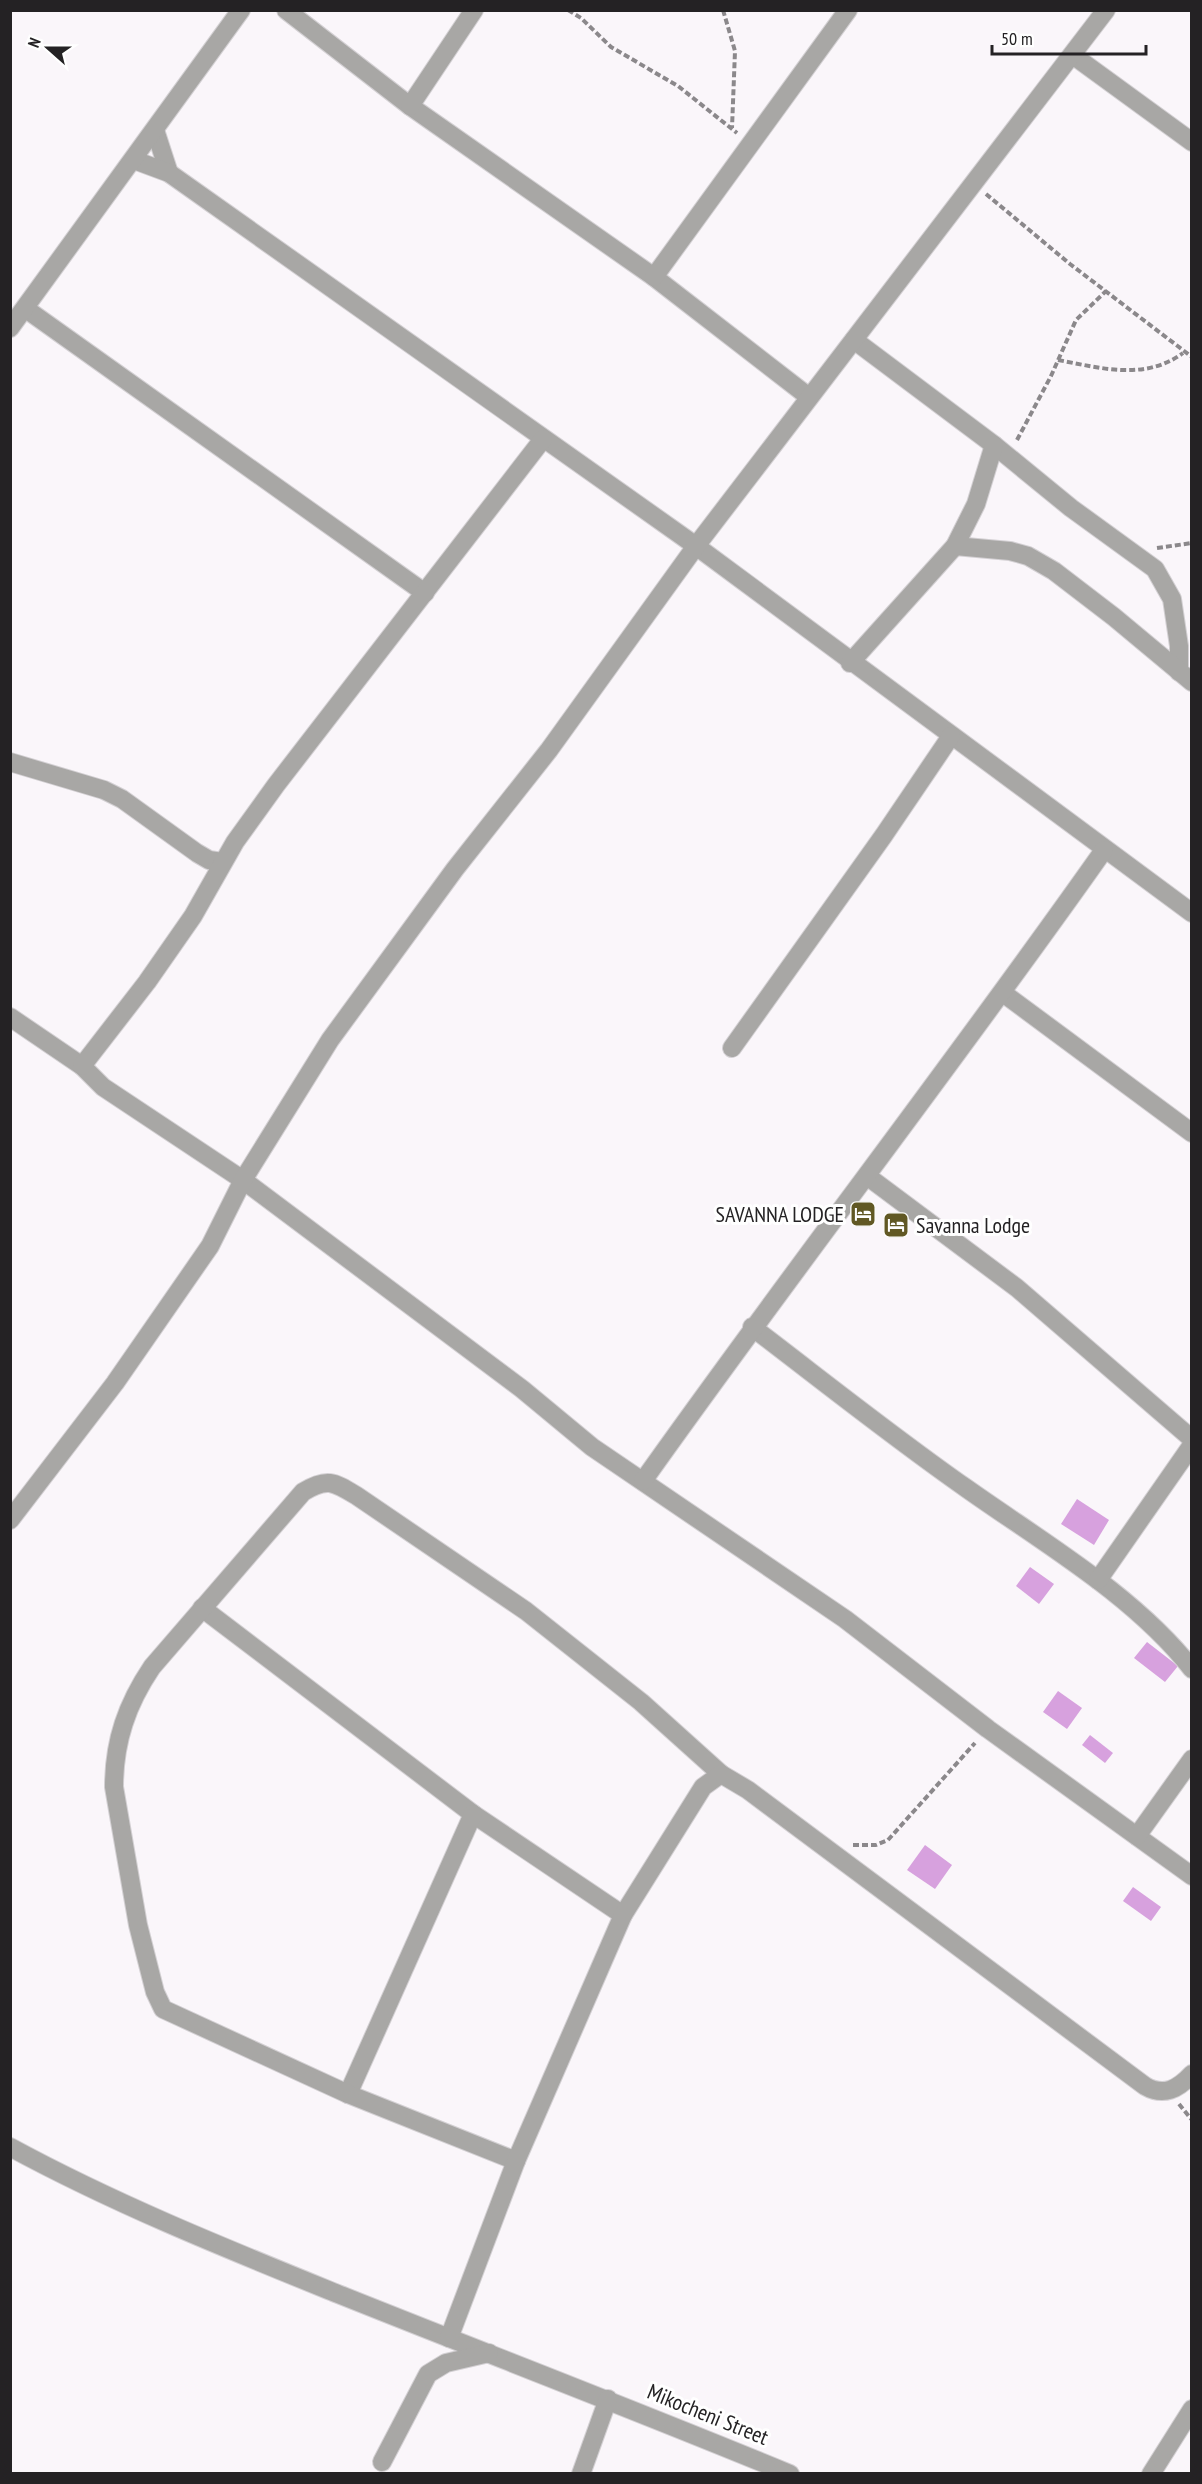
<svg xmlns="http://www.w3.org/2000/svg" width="1202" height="2484" viewBox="0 0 1202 2484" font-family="'PT Sans Narrow',sans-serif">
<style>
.building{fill:#d7a1de}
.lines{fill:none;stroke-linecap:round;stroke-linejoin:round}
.street-casing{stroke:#d3d0d3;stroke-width:20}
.path{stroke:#8b888b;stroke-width:4;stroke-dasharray:6 3;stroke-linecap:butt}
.street{stroke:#a8a7a5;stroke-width:18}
.labels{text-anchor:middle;stroke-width:6;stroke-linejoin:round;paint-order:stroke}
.poi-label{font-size:22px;fill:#242224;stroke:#fff;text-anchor:end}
.street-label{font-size:22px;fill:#242224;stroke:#fff}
</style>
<rect width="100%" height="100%" fill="#faf6fa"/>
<!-- building -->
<g class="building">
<polygon points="1077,1499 1109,1520 1094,1545 1061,1524"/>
<polygon points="1030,1567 1054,1584 1039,1604 1016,1586"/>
<polygon points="1147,1642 1178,1666 1165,1682 1134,1658"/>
<polygon points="1058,1691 1082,1708 1067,1729 1043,1712"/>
<polygon points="1090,1735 1113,1753 1105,1763 1082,1745"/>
<polygon points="925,1845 952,1865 935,1889 907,1870"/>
<polygon points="1133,1887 1161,1907 1151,1921 1123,1901"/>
</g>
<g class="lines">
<!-- street casing -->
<g class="street-casing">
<g id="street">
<polyline points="286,10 410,106 654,277 809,397"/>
<polyline points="1074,56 1192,142"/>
<polyline points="410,106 474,10"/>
<polyline points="155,130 169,173"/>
<polyline points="134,160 169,173 696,546 1192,913"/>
<polyline points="654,277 848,10"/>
<polyline points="26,309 425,593"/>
<polyline points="10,328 241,10"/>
<polyline points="854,340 994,445 1071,508 1155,569 1172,599 1179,646 1179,672"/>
<polyline points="955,546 1010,551 1028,556 1054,571 1114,617 1192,682"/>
<polyline points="850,663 955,546 976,504 994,445"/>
<polyline points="10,762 104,790 122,799 197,853 209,860 222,862"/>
<polyline points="1003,993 1192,1133"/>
<polyline points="10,1017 82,1066 103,1087 243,1180 522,1389 592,1447 845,1619 988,1729 1192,1876"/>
<polyline points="732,1048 884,835 951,736"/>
<polyline points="82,1066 147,982 193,916 235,842 276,785 543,439"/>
<polyline points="867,1176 1017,1288 1192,1439"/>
<path d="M752 1327C823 1381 893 1437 966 1488 1042 1542 1134 1595 1192 1669"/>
<path d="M643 1481C794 1268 954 1063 1104 850"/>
<polyline points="10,1520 115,1383 210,1246 243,1180 330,1040 455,869 549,750 696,546 1106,10"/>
<polyline points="1098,1580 1192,1445"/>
<polyline points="202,1608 473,1814 623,1915"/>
<polyline points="1137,1836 1192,1759"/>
<polyline points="348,2094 473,1814"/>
<path d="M10 2147C115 2204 227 2249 338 2294 488 2354 640 2412 790 2474"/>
<path d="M516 2161 348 2094 163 2009 155 1992 138 1925 114 1787C114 1741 127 1704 152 1667L303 1492C327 1477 334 1482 357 1496L526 1611 641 1702 721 1774"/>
<path d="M449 2338 516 2161 623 1915 703 1787 721 1774 748 1790 1145 2086C1164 2097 1178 2089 1192 2074"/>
<polyline points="382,2462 428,2374 446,2363 489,2353"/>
<polyline points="581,2474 608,2399"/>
<polyline points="1151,2474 1192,2409"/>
</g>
</g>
<!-- path -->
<g class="path">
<polyline points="568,10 581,18 611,47 678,86 737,133"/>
<polyline points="723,10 735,51 732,128"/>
<polyline points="986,194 1070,264 1192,357"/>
<path d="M1058 360C1101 368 1145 381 1183 353"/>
<polyline points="1017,440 1051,376 1076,320 1106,291"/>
<polyline points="1157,548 1192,543"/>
<polyline points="853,1845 876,1845 888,1840 975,1743"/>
<polyline points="1179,2104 1192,2120"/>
</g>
<!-- street -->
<use href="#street" class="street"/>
</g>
<!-- icons -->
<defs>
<g id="hotel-square" transform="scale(1.35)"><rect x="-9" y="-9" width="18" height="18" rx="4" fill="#615824" stroke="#fff"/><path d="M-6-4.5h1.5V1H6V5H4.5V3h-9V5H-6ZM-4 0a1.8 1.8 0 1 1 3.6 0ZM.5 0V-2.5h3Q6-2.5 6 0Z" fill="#fff"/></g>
</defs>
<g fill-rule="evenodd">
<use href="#hotel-square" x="863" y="1214"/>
<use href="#hotel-square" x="896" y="1225"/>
</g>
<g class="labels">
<!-- poi labels -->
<g class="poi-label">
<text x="844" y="1222">SAVANNA LODGE</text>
<text x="916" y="1233" text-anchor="start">Savanna Lodge</text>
</g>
<!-- street labels -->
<g class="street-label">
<text transform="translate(708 2414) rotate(22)" y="8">Mikocheni Street</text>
</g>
</g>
<!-- border -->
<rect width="1202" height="2484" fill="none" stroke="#242224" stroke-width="24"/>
<!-- north arrow -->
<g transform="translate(48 48) rotate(291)" stroke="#ffffff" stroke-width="4.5" paint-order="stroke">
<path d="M0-4.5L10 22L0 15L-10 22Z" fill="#242224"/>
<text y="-9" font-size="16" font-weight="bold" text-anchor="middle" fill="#242224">N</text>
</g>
<!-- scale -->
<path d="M992 45v9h154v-9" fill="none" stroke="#242224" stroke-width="3"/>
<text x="1001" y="45" font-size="18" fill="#242224" stroke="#ffffff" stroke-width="4.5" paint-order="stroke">50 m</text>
</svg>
